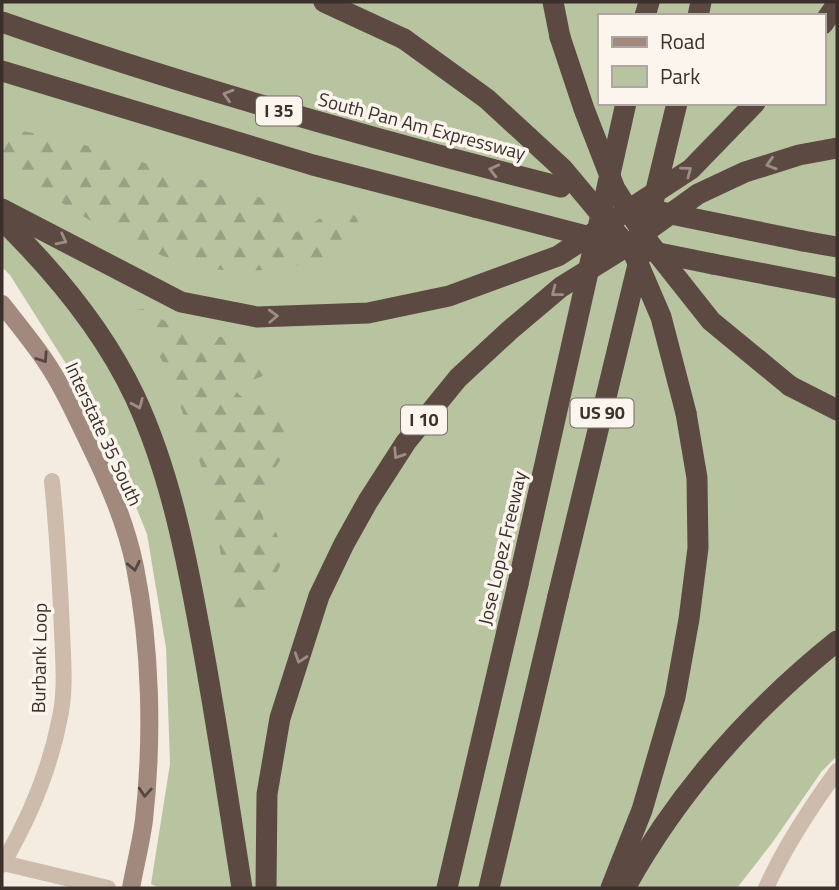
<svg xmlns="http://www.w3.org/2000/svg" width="839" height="890" viewBox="0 0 839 890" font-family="'Titillium Web',sans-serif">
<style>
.green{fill:#b8c4a0;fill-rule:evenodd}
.forest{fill:url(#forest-firs)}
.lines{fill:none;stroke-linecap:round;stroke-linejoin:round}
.minor{stroke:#cdbbac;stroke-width:16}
.secondary{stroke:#a18a7d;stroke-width:18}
.motorway{stroke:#5c4a42;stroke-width:21}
.motorway-bridge{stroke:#5c4a42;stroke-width:21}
.oneway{stroke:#9c8e87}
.oneway2{stroke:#544640}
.labels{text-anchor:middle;stroke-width:7;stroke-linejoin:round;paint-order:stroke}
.shield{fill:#fbf5ee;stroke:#756b66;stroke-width:2}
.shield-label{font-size:18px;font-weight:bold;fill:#3b302b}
.street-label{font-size:19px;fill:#3b302b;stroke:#fbf5ee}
</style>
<defs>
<pattern id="forest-firs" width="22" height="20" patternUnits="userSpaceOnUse" patternTransform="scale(1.75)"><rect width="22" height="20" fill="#b8c4a0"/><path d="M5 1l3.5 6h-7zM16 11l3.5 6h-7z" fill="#97a083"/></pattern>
</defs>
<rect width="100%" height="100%" fill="#f4ebe1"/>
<!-- green -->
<path class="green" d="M2 2H837V756L822 771 772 843 737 888H160L151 884 170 764 166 648 147 534 99 416 10 275 2 267ZM599 16H823V103H599Z"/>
<!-- forest -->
<g class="forest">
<path d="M2 127 68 140 275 202 289 212V220L283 232H297L321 218 347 210C360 218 359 222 358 236 335 262 321 262 288 267 256 272 224 273 193 265 125 249 58 201 2 162Z"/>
<path d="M143 309 165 321 189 330 253 344 262 352 266 360 268 367 265 375 253 380 239 378 233 385C245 416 292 393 293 421 294 441 280 459 271 476 268 480 264 486 263 491 260 500 264 519 264 529L276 532 280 543 281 564 276 574 268 585 254 611 247 615 239 614 234 606 225 579 210 492 170 376 158 353 134 319 136 310Z"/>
</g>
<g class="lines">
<!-- minor -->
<g class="minor">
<polyline points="3,863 108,888"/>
<path d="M2 865C29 819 50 770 60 717 66 689 63 659 62 631 60 581 57 531 52 481"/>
<path d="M766 888C785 846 810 808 837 771"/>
</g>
<!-- secondary -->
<path class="secondary" d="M2 304C16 322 31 340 44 359 62 385 75 414 89 443 108 482 126 523 135 567 151 647 153 739 144 820 141 843 135 866 131 888"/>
<!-- motorway -->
<g class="motorway">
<polyline points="324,2 404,39"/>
<polyline points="553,2 560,37"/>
<polyline points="645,16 649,2"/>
<polyline points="698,16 701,2"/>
<path d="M2 22C185 86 372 139 561 187"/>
<polyline points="823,24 837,4"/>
<polyline points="2,71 313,165 475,207"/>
<polyline points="2,209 181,302 257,317 368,313 449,296 558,256 691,169 755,103"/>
<path d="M2 220C54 271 104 331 135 397 168 468 184 545 198 621 215 710 228 799 242 888"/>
<polyline points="803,241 837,247"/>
<polyline points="713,264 837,288"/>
<polyline points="790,386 837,410"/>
<polyline points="266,888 267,794 280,718 319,596 344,544 368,501 406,442 458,378 510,330 561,287 619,251 698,194 745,172 799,155 837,148"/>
<polyline points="447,888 518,584"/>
<polyline points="489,888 558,596"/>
<polyline points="611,888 642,810 675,697 689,619 698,548 697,478 686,413"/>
<path d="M625 888C678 792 751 710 837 641"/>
</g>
<!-- motorway-bridge -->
<g class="motorway-bridge">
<polyline points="560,37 584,109 615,189 650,244 711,321 790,386"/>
<polyline points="404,39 487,99 563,169 634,254 661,317 686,413"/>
<polyline points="475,207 609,242"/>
<polyline points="637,207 803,241"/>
<polyline points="654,252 713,264"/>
<polyline points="518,584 626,103"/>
<polyline points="558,596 677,103"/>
</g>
</g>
<!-- one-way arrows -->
<defs><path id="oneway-chevron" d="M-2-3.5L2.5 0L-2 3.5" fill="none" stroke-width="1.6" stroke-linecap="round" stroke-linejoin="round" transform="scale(1.75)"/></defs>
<g class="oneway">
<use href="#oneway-chevron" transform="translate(228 95) rotate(-163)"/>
<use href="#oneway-chevron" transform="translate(771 164) rotate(163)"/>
<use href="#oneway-chevron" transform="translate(494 170) rotate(-166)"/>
<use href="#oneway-chevron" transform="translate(687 171) rotate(-37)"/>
<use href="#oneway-chevron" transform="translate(62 240) rotate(27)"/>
<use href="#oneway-chevron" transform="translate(556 292) rotate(142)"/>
<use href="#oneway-chevron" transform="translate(273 316) rotate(-2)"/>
<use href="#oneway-chevron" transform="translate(138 404) rotate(67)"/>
<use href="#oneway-chevron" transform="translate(398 454) rotate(123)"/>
<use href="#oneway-chevron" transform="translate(300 658) rotate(108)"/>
</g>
<g class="oneway2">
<use href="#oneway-chevron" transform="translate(43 358) rotate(56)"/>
<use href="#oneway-chevron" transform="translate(134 566) rotate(78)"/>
<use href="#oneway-chevron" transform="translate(145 792) rotate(94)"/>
</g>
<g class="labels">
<!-- shield labels -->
<g class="shield">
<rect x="256" y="96.5" width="46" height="29" rx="5"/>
<rect x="570.5" y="398.5" width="63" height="29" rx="5"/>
<rect x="401" y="405.5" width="46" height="29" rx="5"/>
</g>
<g class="shield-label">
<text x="279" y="117">I 35</text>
<text x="602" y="419">US 90</text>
<text x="424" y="426">I 10</text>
</g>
<!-- street labels -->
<g class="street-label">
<text transform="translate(422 126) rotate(15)" y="7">South Pan Am Expressway</text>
<text transform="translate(104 434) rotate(65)" y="7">Interstate 35 South</text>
<text transform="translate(502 548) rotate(-77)" y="7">Jose Lopez Freeway</text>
<text transform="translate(39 658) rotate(-89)" y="7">Burbank Loop</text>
</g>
</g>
<!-- border -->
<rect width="839" height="890" fill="none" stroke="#3b302b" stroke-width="7"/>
<!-- legend -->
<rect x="598" y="14" width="228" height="91" fill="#fbf5ee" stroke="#aea6a0" stroke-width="2"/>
<rect x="612" y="37" width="35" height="10" fill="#a18a7d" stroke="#aea6a0" stroke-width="2"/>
<text x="660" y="49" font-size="21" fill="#3b302b">Road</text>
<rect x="612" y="66" width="35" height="21" fill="#b8c4a0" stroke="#aea6a0" stroke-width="2"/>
<text x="660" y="84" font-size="21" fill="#3b302b">Park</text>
</svg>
